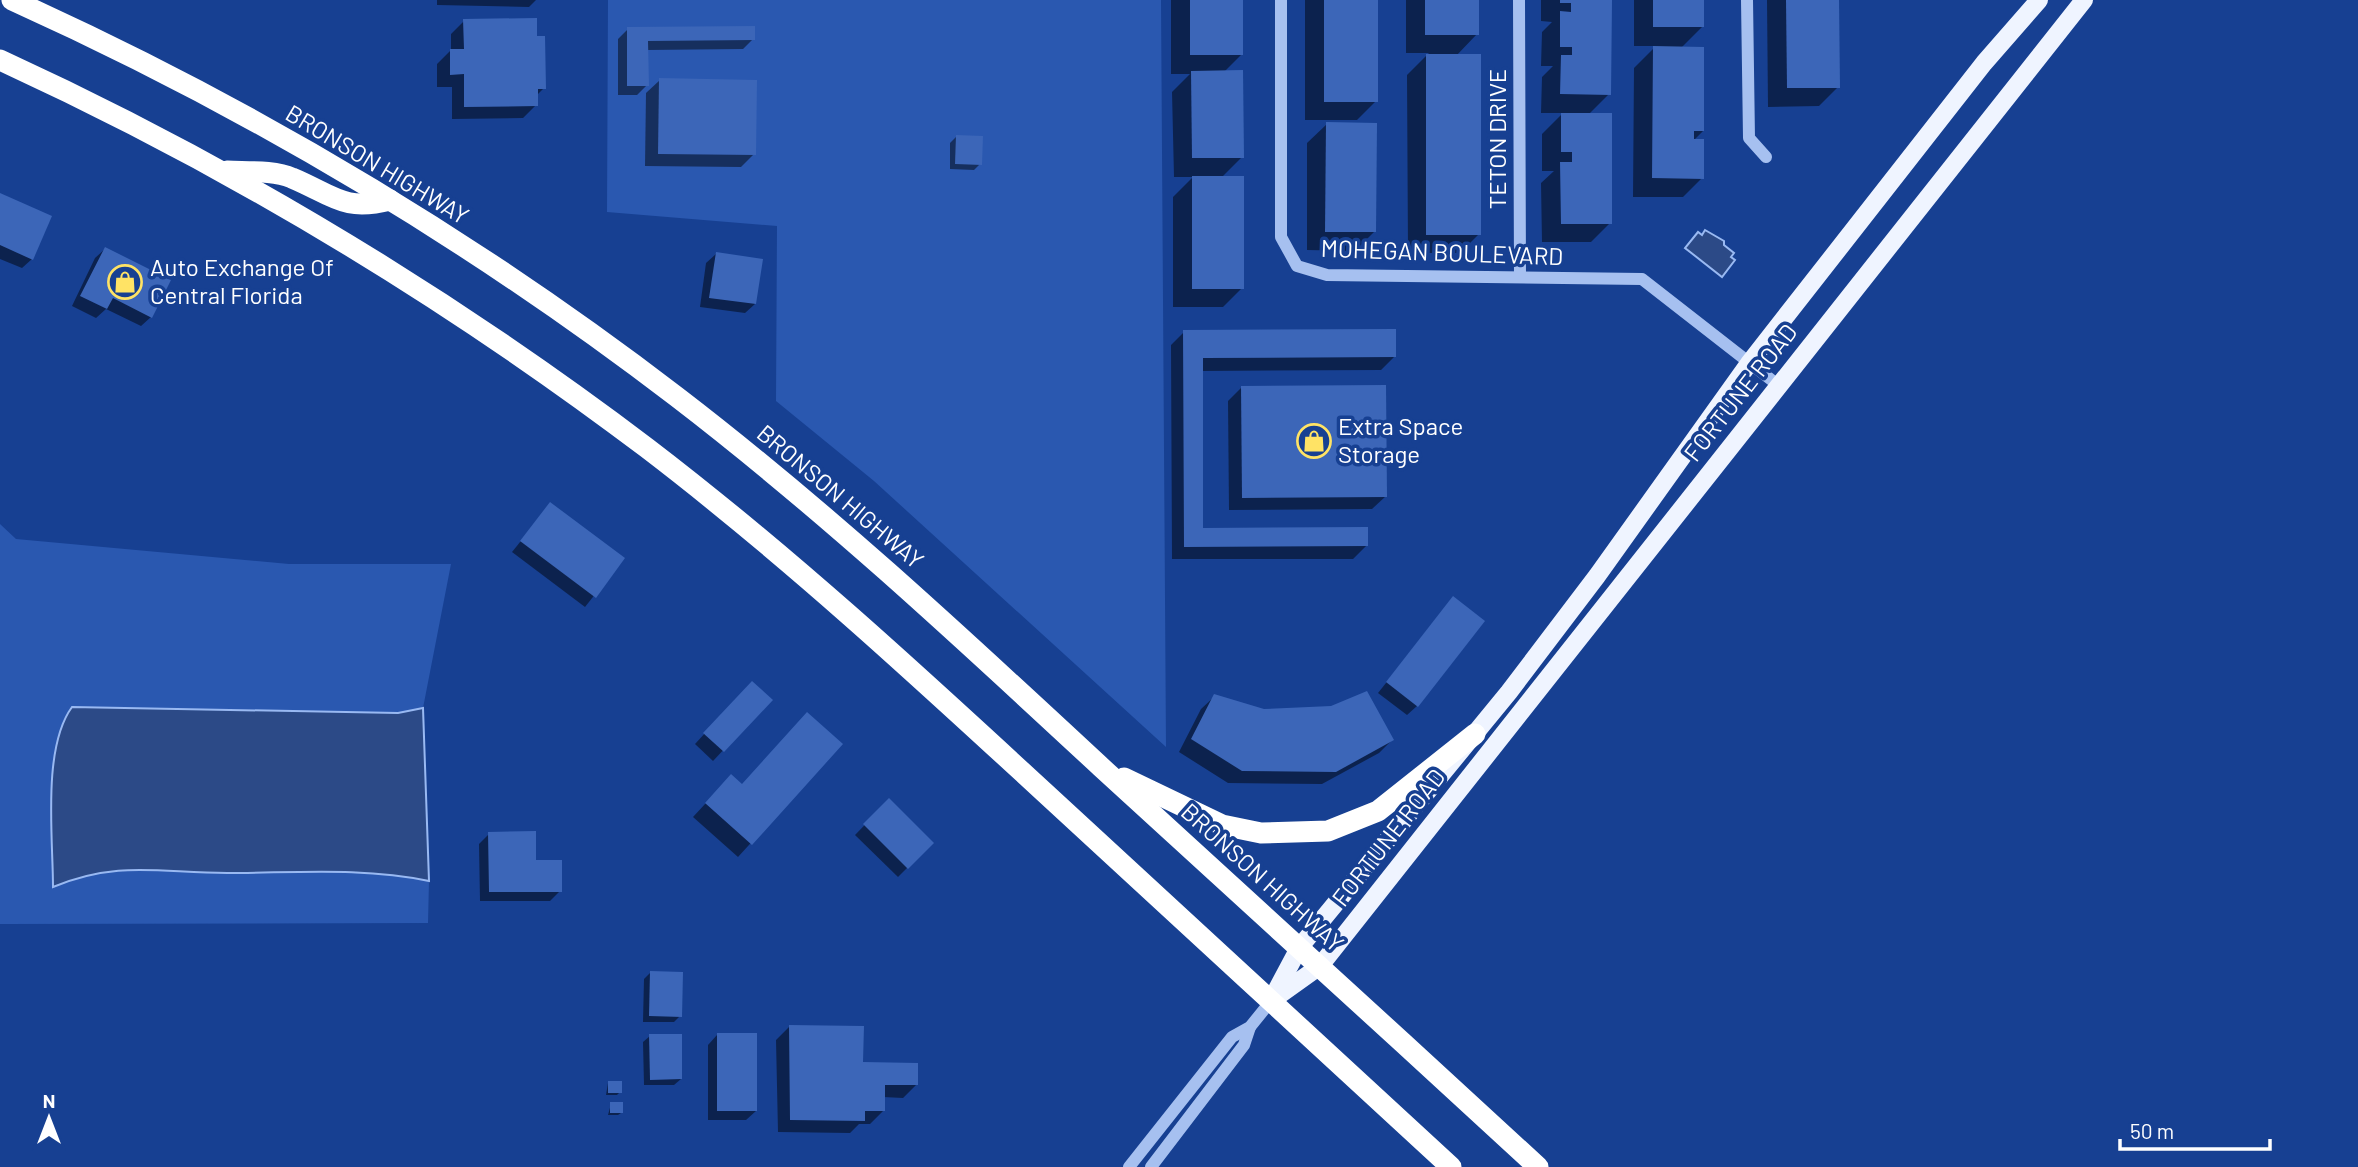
<svg xmlns="http://www.w3.org/2000/svg" width="2358" height="1167" viewBox="0 0 2358 1167" font-family="Barlow,sans-serif">
<style>
.green{fill:#2a58b0}
.water{fill:#2c4a87;stroke:#99b9f2;stroke-width:2}
.shadow{fill:#0007}
.building{fill:#3c66b8}
.lines{fill:none;stroke-linecap:round;stroke-linejoin:round}
.minor{stroke:#a6c0f0;stroke-width:12}
.major{stroke:#eff4ff;stroke-width:18}
.highway{stroke:#fff;stroke-width:21}
.labels{text-anchor:middle;stroke-width:7;stroke-linejoin:round;paint-order:stroke}
.street-label{font-size:24px;fill:#fff;stroke:#174092}
.poi-label{font-size:24px;fill:#fff;stroke:#174092;text-anchor:start}
</style>
<rect width="100%" height="100%" fill="#174092"/>
<!-- green -->
<g class="green">
<polygon points="608,0 1161,0 1166,747 874,481 776,401 777,226 607,212"/>
<path d="M0 524 16 539 289 564H451L423 708 398 713 65 717 52 777 53 887C119 860 160 873 227 873 294 873 363 867 429 881L428 923 0 924Z"/>
</g>
<!-- water -->
<g class="water">
<polygon points="1705,230 1724,241 1724,245 1734,253 1731,257 1735,260 1722,277 1685,248 1698,232 1702,235"/>
<path d="M72 707 398 713 423 708 429 881C363 867 294 873 227 873 160 873 118 860 53 887 53 838 42 748 72 707Z"/>
</g>
<!-- shadow -->
<g class="shadow">
<polygon points="437,0 536,0 529,7 437,5"/>
<polygon points="1171,0 1242,0 1242,54 1224,72 1242,157 1222,177 1242,288 1223,307 1173,307 1173,197 1193,177 1174,177 1172,92 1190,74 1171,74"/>
<polygon points="1305,0 1376,0 1376,101 1357,120 1305,120"/>
<polygon points="1406,0 1477,0 1477,34 1456,56 1479,234 1460,253 1408,253 1407,75 1429,53 1406,53"/>
<polygon points="1541,0 1610,0 1609,94 1588,115 1610,223 1591,242 1542,242 1541,183 1554,171 1542,171 1542,134 1563,113 1541,113 1542,77 1553,66 1541,66 1542,32 1552,22 1541,21"/>
<polygon points="1634,0 1703,0 1702,27 1681,48 1703,131 1693,141 1702,178 1683,197 1633,197 1634,68 1656,46 1634,46"/>
<polygon points="1767,0 1837,0 1838,87 1819,106 1768,107"/>
<polygon points="464,21 535,38 544,88 536,96 536,105 523,118 452,119 452,87 437,87 437,64 451,50 451,34"/>
<polygon points="628,29 753,39 743,49 647,50 647,85 637,95 618,95 618,39"/>
<polygon points="660,80 754,154 741,167 645,166 646,93"/>
<polygon points="1327,124 1375,231 1355,251 1307,250 1307,143"/>
<polygon points="956,137 980,164 974,170 950,169 950,143"/>
<polygon points="0,195 32,259 22,268 0,259"/>
<polygon points="105,249 151,317 141,326 106,309 96,318 72,306 95,258"/>
<polygon points="716,254 755,304 745,313 700,307 706,263"/>
<polygon points="1184,332 1394,357 1381,370 1201,371 1202,530 1367,545 1353,559 1172,559 1171,345"/>
<polygon points="1241,388 1386,496 1372,509 1229,510 1228,401"/>
<polygon points="550,505 623,559 585,607 512,552"/>
<polygon points="1453,599 1417,706 1407,715 1378,693"/>
<polygon points="742,693 770,700 713,761 695,744"/>
<polygon points="1215,696 1264,711 1392,740 1379,753 1322,784 1228,783 1179,752 1201,709"/>
<polygon points="841,744 738,857 693,817 718,790 741,785"/>
<polygon points="889,800 932,843 898,877 855,835"/>
<polygon points="489,834 534,862 560,891 550,901 480,901 479,844"/>
<polygon points="650,973 680,1016 674,1022 643,1022 644,979"/>
<polygon points="789,1027 862,1064 916,1085 903,1098 883,1097 883,1111 870,1124 859,1124 850,1133 778,1132 776,1040"/>
<polygon points="717,1035 756,1111 746,1120 708,1120 708,1045"/>
<polygon points="650,1036 681,1079 674,1085 644,1085 643,1042"/>
<polygon points="608,1083 620,1092 617,1095 606,1095"/>
<polygon points="611,1104 621,1113 618,1115 608,1115"/>
</g>
<!-- building -->
<g class="building">
<rect x="1190" y="0" width="53" height="55"/>
<rect x="1324" y="0" width="54" height="102"/>
<rect x="1425" y="0" width="54" height="35"/>
<polygon points="1560,0 1612,0 1611,95 1560,94 1561,55 1572,55 1572,47 1560,47 1560,11 1571,12 1571,3 1560,3"/>
<rect x="1653" y="0" width="51" height="27"/>
<polygon points="1786,0 1839,0 1840,88 1787,88"/>
<polygon points="537,18 537,36 545,36 546,89 538,89 538,106 464,107 464,74 450,75 450,49 464,49 463,19"/>
<polygon points="755,26 755,40 648,41 649,86 627,86 627,27"/>
<polygon points="1653,46 1704,47 1704,131 1694,131 1694,139 1704,139 1704,179 1652,178"/>
<rect x="1426" y="54" width="55" height="181"/>
<polygon points="1243,70 1244,158 1192,158 1191,71"/>
<polygon points="659,78 757,80 756,155 658,154"/>
<polygon points="1561,113 1612,113 1612,224 1561,224 1560,162 1572,162 1572,152 1561,152"/>
<polygon points="1326,122 1377,123 1376,232 1325,232"/>
<polygon points="956,135 983,136 982,165 955,164"/>
<rect x="1192" y="176" width="52" height="113"/>
<polygon points="0,193 52,216 33,260 0,245"/>
<polygon points="105,247 171,280 152,318 113,298 107,309 80,296"/>
<polygon points="716,252 763,259 756,304 709,298"/>
<polygon points="1396,329 1396,357 1203,358 1203,528 1368,527 1368,546 1184,547 1183,330"/>
<polygon points="1386,385 1387,497 1242,498 1241,386"/>
<polygon points="550,502 625,558 596,598 520,541"/>
<polygon points="1453,596 1485,621 1418,707 1386,682"/>
<polygon points="752,681 773,700 724,752 703,733"/>
<polygon points="1367,691 1394,740 1336,772 1242,771 1191,739 1214,694 1264,709 1331,706"/>
<polygon points="807,712 843,744 752,845 705,803 731,774 742,784"/>
<polygon points="889,798 934,843 908,869 863,824"/>
<polygon points="536,831 536,860 562,860 562,892 489,892 488,832"/>
<polygon points="650,971 683,972 682,1017 649,1016"/>
<polygon points="789,1025 864,1026 863,1062 918,1063 918,1085 885,1085 885,1111 865,1111 865,1121 790,1120"/>
<rect x="717" y="1033" width="40" height="78"/>
<polygon points="649,1034 682,1034 682,1079 650,1080"/>
<rect x="608" y="1081" width="14" height="12"/>
<rect x="610" y="1102" width="13" height="11"/>
</g>
<g class="lines">
<!-- minor -->
<g class="minor">
<polyline points="1281,0 1281,237 1297,266 1327,275 1642,279 1778,385"/>
<polyline points="1519,0 1520,277"/>
<polyline points="1747,0 1749,138 1766,157"/>
<polyline points="1129,1167 1232,1037 1250,1027 1271,1001"/>
<polyline points="1151,1167 1244,1045 1250,1027"/>
</g>
<!-- major -->
<g class="major">
<polyline points="1274,995 1299,948 1509,692 1597,576 1750,362 1984,63 2039,0"/>
<polyline points="1271,1001 1320,966 2084,0"/>
</g>
<!-- highway -->
<g class="highway">
<path d="M12 0C247 106 472 240 677 397 827 512 963 639 1101 767 1247 901 1393 1033 1538 1167"/>
<path d="M0 60C229 165 446 296 647 448 787 555 915 673 1044 792 1180 917 1315 1042 1451 1167"/>
<path d="M227 171C246 172 274 170 292 178 333 195 343 212 390 200"/>
<polyline points="1124,778 1222,825 1261,833 1328,831 1378,811 1475,734"/>
</g>
</g>
<!-- icons -->
<defs>
<g id="shop-ring" transform="scale(1.75)"><circle r="9.5" fill="#174092" stroke="#ffe365" stroke-width="1.5"/><path d="M-5-2.5h2.3a2.7 3.5 0 0 1 5.4 0H5L5.5 6h-11ZM-1.5-2.5h3a1.5 2.3 0 0 0-3 0Z" fill="#ffe365"/></g>
</defs>
<g fill-rule="evenodd">
<use href="#shop-ring" x="125" y="282"/>
<use href="#shop-ring" x="1314" y="441"/>
</g>
<g class="labels">
<!-- street labels -->
<g class="street-label">
<text transform="translate(1498 139) rotate(-90)" y="8">TETON DRIVE</text>
<text transform="translate(377 165) rotate(31)" y="8">BRONSON HIGHWAY</text>
<text transform="translate(1442 253) rotate(2)" y="8">MOHEGAN BOULEVARD</text>
<text transform="translate(1741 393) rotate(-52)" y="8">FORTUNE ROAD</text>
<text transform="translate(840 497) rotate(40)" y="8">BRONSON HIGHWAY</text>
<text transform="translate(1389 838) rotate(-52)" y="8">FORTUNE ROAD</text>
<text transform="translate(1262 878) rotate(42)" y="8">BRONSON HIGHWAY</text>
</g>
<!-- poi labels -->
<g class="poi-label">
<text x="150" y="276">Auto Exchange Of<tspan x="150" dy="28">Central Florida</tspan></text>
<text x="1338" y="435">Extra Space<tspan x="1338" dy="28">Storage</tspan></text>
</g>
</g>
<!-- north arrow -->
<g transform="translate(49 1118)" stroke="#174092" stroke-width="5" paint-order="stroke">
<path d="M0-5L12 26L0 18L-12 26Z" fill="#ffffff"/>
<text y="-10" font-size="19" font-weight="bold" text-anchor="middle" fill="#ffffff">N</text>
</g>
<!-- scale -->
<path d="M2120 1139v10h150v-10" fill="none" stroke="#ffffff" stroke-width="3.5"/>
<text x="2130" y="1139" font-size="21" fill="#ffffff" stroke="#174092" stroke-width="5" paint-order="stroke">50 m</text>
</svg>
